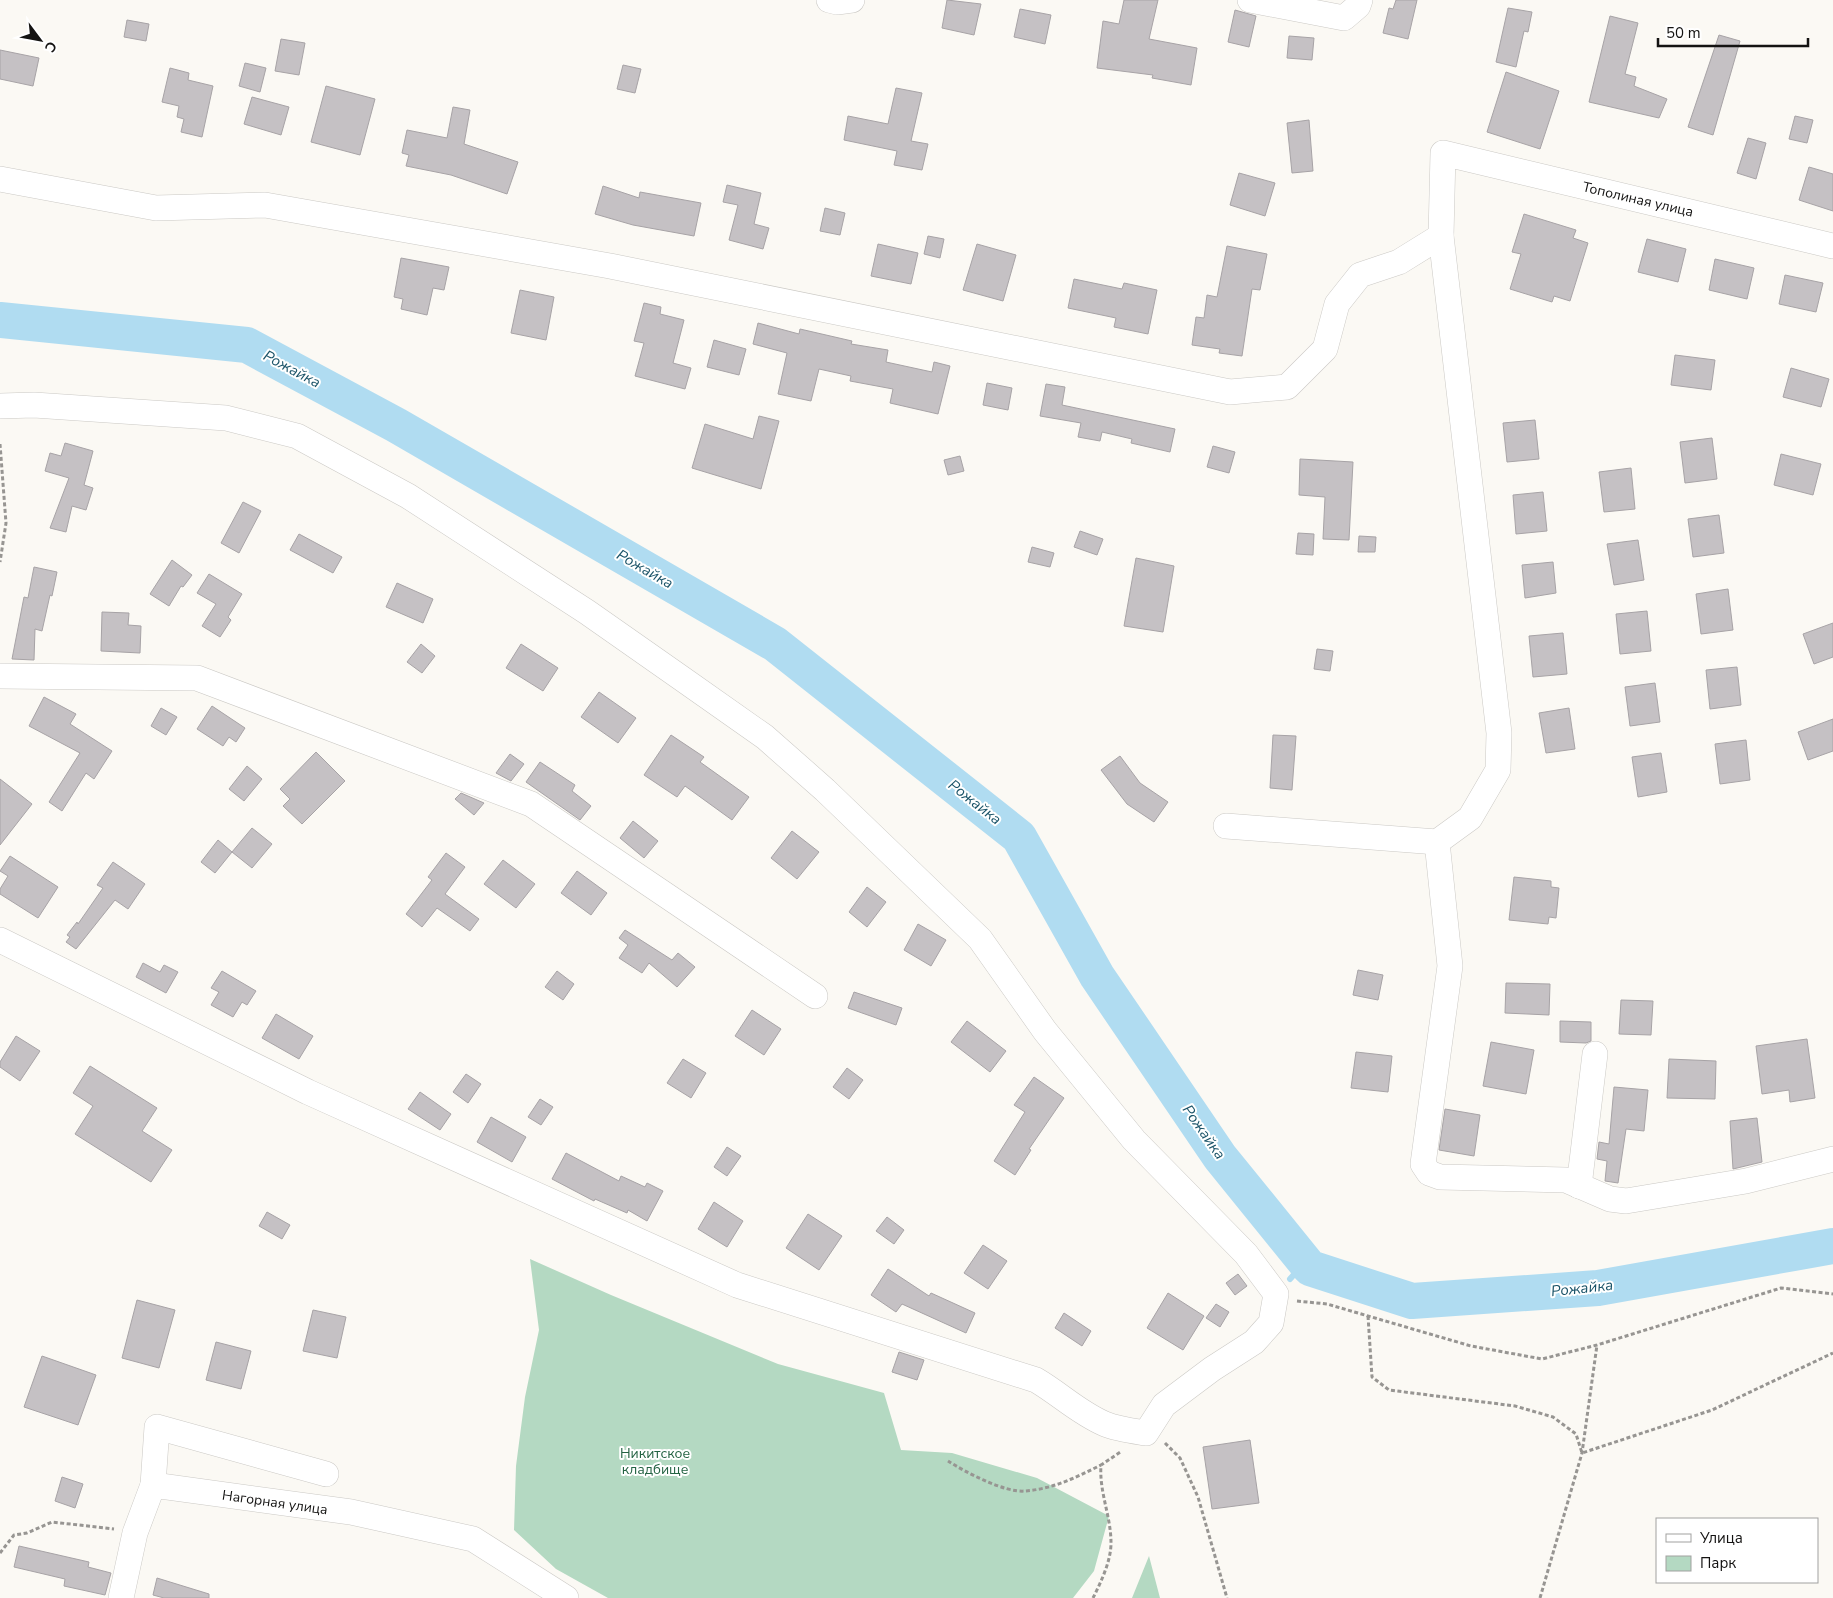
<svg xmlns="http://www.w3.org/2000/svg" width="1833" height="1598" viewBox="0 0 1833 1598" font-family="'Nunito Sans',sans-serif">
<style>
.green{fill:#b4d9c2}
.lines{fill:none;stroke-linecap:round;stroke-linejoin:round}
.stream{stroke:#b0dcf1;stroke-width:6}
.river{stroke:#b0dcf1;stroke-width:36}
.building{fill:#c5c1c4;stroke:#a7a3a6}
.minor-casing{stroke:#cbc9c5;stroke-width:26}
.path{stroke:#979592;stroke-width:3;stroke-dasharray:4 2.5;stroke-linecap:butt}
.minor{stroke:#fff;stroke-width:25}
.labels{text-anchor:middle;stroke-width:4;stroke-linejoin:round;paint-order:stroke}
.street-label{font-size:14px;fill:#141312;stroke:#fff}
.park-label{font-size:14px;fill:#246343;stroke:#fff}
.water-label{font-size:15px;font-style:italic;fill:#1a5368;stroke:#fff}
</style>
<rect width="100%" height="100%" fill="#fbf9f4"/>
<!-- green -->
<g class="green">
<polygon points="530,1259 611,1295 778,1364 884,1393 901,1450 952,1453 1037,1478 1109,1516 1094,1571 1073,1598 608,1598 556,1569 514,1530 516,1466 525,1397 539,1330"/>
<polygon points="1149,1556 1160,1598 1131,1598 1132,1598"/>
</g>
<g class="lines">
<!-- stream -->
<polyline class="stream" points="1290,1279 1298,1270 1310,1268"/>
<!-- river -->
<polyline class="river" points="0,320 247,345 396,425 775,644 1019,837 1097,976 1220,1157 1310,1268 1412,1301 1598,1288 1833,1246"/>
</g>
<!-- building -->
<g class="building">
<polygon points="947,0 981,4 974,35 942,28"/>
<polygon points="1124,0 1158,0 1149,39 1197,48 1191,85 1152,78 1153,75 1097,68 1103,21 1119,24"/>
<polygon points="1396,0 1417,0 1408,39 1383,33 1389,8 1393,9"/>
<polygon points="1508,8 1532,12 1528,32 1524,31 1516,67 1496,62"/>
<polygon points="1020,9 1051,15 1045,44 1014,37"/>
<polygon points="1235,10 1256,16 1249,47 1228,42"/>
<polygon points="1610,16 1638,23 1625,74 1636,77 1634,86 1667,99 1659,118 1589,102"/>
<polygon points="127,20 149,24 146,41 124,37"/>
<polygon points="1719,35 1740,41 1713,135 1688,127"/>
<polygon points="1289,36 1314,38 1312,60 1287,58"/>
<polygon points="281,39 305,43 299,75 275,71"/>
<polygon points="0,50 39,58 33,86 0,79"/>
<polygon points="245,63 266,68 260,92 239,86"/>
<polygon points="623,65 641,69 635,93 617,89"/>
<polygon points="170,68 189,73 188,80 213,86 202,137 181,132 184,119 177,117 179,106 162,102"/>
<polygon points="1506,72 1559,91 1540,149 1487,132"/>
<polygon points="326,86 375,99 360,155 311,142"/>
<polygon points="896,88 922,93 911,141 928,144 922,170 894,165 897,151 844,140 848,116 888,124"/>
<polygon points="252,97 289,107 281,135 244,124"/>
<polygon points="453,107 470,110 464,144 518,162 507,194 451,175 406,166 409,155 402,153 407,130 447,138"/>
<polygon points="1795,116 1813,120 1807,143 1789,139"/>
<polygon points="1309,120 1313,171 1292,173 1287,123"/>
<polygon points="1748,138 1766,143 1756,179 1737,173"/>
<polygon points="1809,167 1833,174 1833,211 1799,200"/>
<polygon points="1239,173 1275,183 1265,216 1230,205"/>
<polygon points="727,185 761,193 754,224 769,228 763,249 729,240 738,205 723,202"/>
<polygon points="603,186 639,198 640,192 701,203 694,236 633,225 595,214"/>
<polygon points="825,208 845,213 840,235 820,231"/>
<polygon points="1524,214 1576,230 1573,238 1588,243 1570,301 1554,296 1552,302 1510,289 1521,254 1512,252"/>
<polygon points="928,236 944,239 940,258 924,254"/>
<polygon points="1647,239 1686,249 1678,282 1638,272"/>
<polygon points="878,244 918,253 911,284 871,276"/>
<polygon points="977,244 1016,255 1003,301 963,290"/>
<polygon points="1227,246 1267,254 1260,290 1252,289 1242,356 1219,353 1220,349 1192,345 1196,317 1204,318 1207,295 1217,297"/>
<polygon points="401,258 449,267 444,290 433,288 427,315 401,309 403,299 394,297"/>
<polygon points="1715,259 1754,268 1747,299 1709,290"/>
<polygon points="1785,275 1823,283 1816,312 1779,304"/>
<polygon points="1074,279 1122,289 1124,283 1157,290 1148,334 1114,327 1116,318 1068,308"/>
<polygon points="520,290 554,297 546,340 511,333"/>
<polygon points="644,303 661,307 660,314 684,320 673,363 691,368 685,389 635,376 644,343 634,341"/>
<polygon points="758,323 799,334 800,329 852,341 851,344 888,350 886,362 932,372 934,362 950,366 938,414 890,403 893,389 850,381 851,376 819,369 811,401 778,394 787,353 753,344"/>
<polygon points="714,340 746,349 739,375 707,367"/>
<polygon points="1675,355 1715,360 1711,390 1671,385"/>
<polygon points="1791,368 1829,379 1821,407 1783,397"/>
<polygon points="987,383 1012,388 1008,410 983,405"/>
<polygon points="1046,384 1065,387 1062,405 1175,429 1170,452 1131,443 1132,439 1102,432 1100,441 1078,437 1081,423 1040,416"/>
<polygon points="759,416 779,421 761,489 692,468 705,424 753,439"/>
<polygon points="1535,420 1539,459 1507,462 1503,423"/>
<polygon points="1712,438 1717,479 1685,483 1680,442"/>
<polygon points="65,443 93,451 84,485 93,488 86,510 72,506 66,532 50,528 69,478 45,471 50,453 61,456"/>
<polygon points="1213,446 1235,452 1229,473 1207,467"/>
<polygon points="1781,454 1821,464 1813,495 1774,485"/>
<polygon points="960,456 964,471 948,475 944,460"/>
<polygon points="1300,459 1353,462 1349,540 1323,539 1325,497 1299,495"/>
<polygon points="1631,468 1635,509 1604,512 1599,472"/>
<polygon points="1543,492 1547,531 1516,534 1513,495"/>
<polygon points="243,502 261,511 239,553 221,543"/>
<polygon points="1719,515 1724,553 1693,557 1688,519"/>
<polygon points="1080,531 1103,539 1097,555 1074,547"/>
<polygon points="1298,533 1314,534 1313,555 1296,554"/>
<polygon points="299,534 342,557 333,573 290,550"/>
<polygon points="1359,536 1376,537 1375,552 1358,552"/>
<polygon points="1638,540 1644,580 1614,585 1607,544"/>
<polygon points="1032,547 1054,553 1050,567 1028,562"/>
<polygon points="1136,558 1174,566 1163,632 1124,626"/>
<polygon points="172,560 192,575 183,587 181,586 169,606 150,594"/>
<polygon points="1553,562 1556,593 1525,598 1522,565"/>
<polygon points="34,567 57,572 52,596 50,595 42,631 35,629 34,660 12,659 24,597 28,598"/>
<polygon points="209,574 242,594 228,617 231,620 220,637 202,626 216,604 197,593"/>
<polygon points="397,583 433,599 423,623 386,607"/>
<polygon points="1728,589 1733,630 1701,634 1696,594"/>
<polygon points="1647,611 1651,651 1620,654 1616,614"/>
<polygon points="102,612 129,613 128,625 141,626 140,653 101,651"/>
<polygon points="1833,623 1833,657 1814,664 1803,634"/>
<polygon points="1563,633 1567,674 1533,677 1529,636"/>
<polygon points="421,644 435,656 422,673 407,662"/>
<polygon points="521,644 558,668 543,691 506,668"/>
<polygon points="1317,649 1333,651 1330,671 1314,669"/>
<polygon points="1737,667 1741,705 1710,709 1706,670"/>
<polygon points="1655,683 1660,722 1630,726 1625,687"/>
<polygon points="599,692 636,718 618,743 581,717"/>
<polygon points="44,697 76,714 70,724 112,751 94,779 86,773 62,811 49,802 80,753 29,726"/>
<polygon points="212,706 245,728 236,742 229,737 223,746 197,729"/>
<polygon points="161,708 177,717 166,735 151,726"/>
<polygon points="1569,708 1575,749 1546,753 1539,713"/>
<polygon points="1833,719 1833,751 1808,760 1798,732"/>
<polygon points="671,735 704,757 700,762 749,797 732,820 685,786 677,797 644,775"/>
<polygon points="1273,735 1296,736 1292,790 1270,788"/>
<polygon points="1746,740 1750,780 1720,784 1715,744"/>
<polygon points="316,752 345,781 302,824 283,806 290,799 280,789"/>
<polygon points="1661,753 1667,792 1638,797 1632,757"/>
<polygon points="510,754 524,764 511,781 496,773"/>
<polygon points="1120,756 1140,783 1168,802 1154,822 1127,804 1101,770"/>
<polygon points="540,762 575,785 572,791 591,806 580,820 526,782"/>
<polygon points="247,766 262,779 244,801 229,789"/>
<polygon points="0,779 32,804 0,845"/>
<polygon points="461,793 484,803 474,815 455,799"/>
<polygon points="633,821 658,841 644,858 620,838"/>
<polygon points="252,828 272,844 252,868 232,852"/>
<polygon points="792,831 819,852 797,879 771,858"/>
<polygon points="218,840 232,852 215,873 201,862"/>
<polygon points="446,853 465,867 445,894 479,919 470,931 437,908 422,927 406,914 432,880 428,877"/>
<polygon points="10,856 58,887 38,918 0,894 0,889 8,876 0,871"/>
<polygon points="503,860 535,884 516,908 484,884"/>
<polygon points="113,862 145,884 128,909 115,900 76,949 66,942 70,937 67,935 77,922 78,924 103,888 97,885"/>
<polygon points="577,871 607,893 591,915 561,893"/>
<polygon points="1514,877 1551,881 1551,887 1559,888 1556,918 1549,917 1548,924 1509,920"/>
<polygon points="867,887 886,902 867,927 849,912"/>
<polygon points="918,924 946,940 931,966 904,950"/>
<polygon points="625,930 672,960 678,953 695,967 677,987 649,963 642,973 619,958 628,945 619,938"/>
<polygon points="143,963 160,972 164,965 178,972 166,993 136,977"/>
<polygon points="1358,970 1383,975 1378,1000 1353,995"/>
<polygon points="222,971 256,991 247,1005 242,1002 233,1017 211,1005 219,992 211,988"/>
<polygon points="557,971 574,984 563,1000 545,987"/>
<polygon points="1506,983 1550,984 1549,1015 1505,1013"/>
<polygon points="854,992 902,1008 896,1025 848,1008"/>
<polygon points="1621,1000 1653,1001 1651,1035 1619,1034"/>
<polygon points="752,1010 781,1029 764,1055 735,1036"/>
<polygon points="276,1014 313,1036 299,1059 262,1038"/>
<polygon points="967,1021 1006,1051 990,1072 951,1042"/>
<polygon points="1560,1021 1591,1022 1591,1041 1586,1043 1560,1042"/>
<polygon points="16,1036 40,1051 20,1081 0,1067 0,1062"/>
<polygon points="1807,1039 1815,1098 1790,1102 1789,1090 1762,1094 1756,1046"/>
<polygon points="1491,1042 1534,1050 1526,1094 1483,1086"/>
<polygon points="1356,1052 1392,1056 1388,1092 1351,1088"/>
<polygon points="683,1059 706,1073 691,1098 667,1083"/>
<polygon points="1669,1059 1716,1061 1715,1099 1667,1098"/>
<polygon points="90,1066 157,1108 142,1131 172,1150 151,1182 75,1134 93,1106 73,1093"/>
<polygon points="847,1068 863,1080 849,1099 833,1087"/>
<polygon points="466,1074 481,1084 468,1103 453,1092"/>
<polygon points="1034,1077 1064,1098 1029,1149 1031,1150 1015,1175 994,1161 1025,1112 1014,1105"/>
<polygon points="1614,1087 1648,1090 1644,1131 1626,1129 1618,1183 1605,1181 1607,1161 1597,1159 1599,1142 1609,1144"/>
<polygon points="420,1092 451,1114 440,1130 408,1109"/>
<polygon points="540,1099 553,1107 541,1125 528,1117"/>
<polygon points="1445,1109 1480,1115 1474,1156 1439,1150"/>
<polygon points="491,1117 526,1137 512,1162 477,1142"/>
<polygon points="1757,1118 1762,1162 1733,1169 1730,1121"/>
<polygon points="727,1147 741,1156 727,1176 714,1167"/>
<polygon points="566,1153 619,1181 621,1176 645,1187 647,1183 663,1191 647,1221 628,1210 627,1213 595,1199 594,1201 552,1179"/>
<polygon points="714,1202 743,1221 727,1247 698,1229"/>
<polygon points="267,1212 290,1225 282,1239 259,1226"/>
<polygon points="808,1214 842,1236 819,1270 786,1248"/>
<polygon points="887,1217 904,1230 894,1244 876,1231"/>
<polygon points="983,1245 1007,1261 988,1289 964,1273"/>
<polygon points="888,1269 929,1296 931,1293 975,1313 966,1333 902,1304 896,1312 871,1295"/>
<polygon points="1238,1274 1247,1286 1235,1295 1226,1283"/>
<polygon points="1168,1293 1204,1316 1183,1350 1147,1328"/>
<polygon points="137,1300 175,1310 159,1368 122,1358"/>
<polygon points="1216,1304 1229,1312 1220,1327 1206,1318"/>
<polygon points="313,1310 346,1317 337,1358 303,1351"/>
<polygon points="1064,1313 1091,1331 1082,1346 1055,1328"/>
<polygon points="216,1342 251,1351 241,1389 206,1380"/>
<polygon points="899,1352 924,1360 917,1380 892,1372"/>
<polygon points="42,1356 96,1375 78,1425 24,1407"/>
<polygon points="1250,1440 1259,1503 1212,1509 1203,1447"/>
<polygon points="62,1477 83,1484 75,1508 55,1501"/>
<polygon points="19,1546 89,1562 88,1567 111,1573 105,1595 64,1586 65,1579 14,1567"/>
<polygon points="157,1578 209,1594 209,1598 164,1598 153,1595"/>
</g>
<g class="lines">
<!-- minor casing -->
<g class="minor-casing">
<g id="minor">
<polyline points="829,0 837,2 852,0"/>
<polyline points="1250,0 1344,18 1358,6 1360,0"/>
<polyline points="0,179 156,208 265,205 610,266 1230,392 1287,387 1325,349 1337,304 1360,275 1399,262 1441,236"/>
<path d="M0 406 34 405 226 418 297 436 408 496 587 612 684 680 765 737 825 790 980 939 1045 1031 1134 1140 1246 1254 1276 1294 1271 1323 1254 1342 1212 1369 1164 1405 1146 1433C1133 1431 1117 1429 1105 1424 1079 1413 1060 1394 1036 1380L737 1285 308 1092 0 940"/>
<polyline points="0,676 197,678 531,804 815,996"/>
<polyline points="1226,826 1437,842 1470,818 1498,770 1499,733 1441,236 1443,153 1833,246"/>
<polyline points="1437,842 1450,966 1423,1164 1429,1173 1440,1177 1566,1180 1610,1199 1626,1201 1746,1181 1833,1159"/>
<polyline points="1579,1186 1595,1054"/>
<polyline points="153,1485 157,1427 326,1474"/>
<polyline points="121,1598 135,1533 153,1485 351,1512 473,1539 566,1598"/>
</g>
</g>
<!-- path -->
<g class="path">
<polyline points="0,444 6,523 0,562"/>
<polyline points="1297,1301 1327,1304 1471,1346 1542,1359 1597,1345 1781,1288 1833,1294"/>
<polyline points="1368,1316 1372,1377 1389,1390 1515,1406 1553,1417 1576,1434 1582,1453 1712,1410 1833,1353"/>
<polyline points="1165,1443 1180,1458 1198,1497 1227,1598"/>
<path d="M948 1461C965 1472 1005 1493 1025 1491 1053 1489 1077 1477 1101 1465"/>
<polyline points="0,1553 14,1535 27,1533 52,1522 114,1529"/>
<path d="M1093 1598C1101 1582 1111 1561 1111 1543 1111 1516 1099 1492 1101 1465L1122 1451"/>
<polyline points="1540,1598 1582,1453 1597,1345"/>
</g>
<!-- minor -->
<use href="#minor" class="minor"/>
</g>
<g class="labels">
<!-- street labels -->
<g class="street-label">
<text transform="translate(1638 199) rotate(13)" y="5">Тополиная улица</text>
<text transform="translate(275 1502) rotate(8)" y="5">Нагорная улица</text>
</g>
<!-- park labels -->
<g class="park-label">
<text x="655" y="1458">Никитское<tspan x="655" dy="16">кладбище</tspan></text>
</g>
<!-- water labels -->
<g class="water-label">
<text transform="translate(292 369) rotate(28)" y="5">Рожайка</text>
<text transform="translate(645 569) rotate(30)" y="5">Рожайка</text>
<text transform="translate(975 802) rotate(38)" y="5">Рожайка</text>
<text transform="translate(1204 1132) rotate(55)" y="5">Рожайка</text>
<text transform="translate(1582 1288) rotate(-6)" y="5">Рожайка</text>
</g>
</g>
<!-- legend -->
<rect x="1656" y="1518" width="162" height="65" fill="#ffffff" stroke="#a1a1a0"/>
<rect x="1666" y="1534" width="25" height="8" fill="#ffffff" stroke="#a1a1a0"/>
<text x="1700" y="1543" font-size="15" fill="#141312">Улица</text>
<rect x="1666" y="1556" width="25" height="15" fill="#b4d9c2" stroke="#a1a1a0"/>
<text x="1700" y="1568" font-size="15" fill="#141312">Парк</text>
<!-- north arrow -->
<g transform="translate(40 40) rotate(122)" stroke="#ffffff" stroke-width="4" paint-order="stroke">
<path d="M0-4L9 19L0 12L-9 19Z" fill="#141312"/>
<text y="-8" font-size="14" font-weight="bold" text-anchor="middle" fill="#141312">С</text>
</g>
<!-- scale -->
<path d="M1658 38v8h150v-8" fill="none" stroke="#141312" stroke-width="2.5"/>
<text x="1666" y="38" font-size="15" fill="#141312" stroke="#ffffff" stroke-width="4" paint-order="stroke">50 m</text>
</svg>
